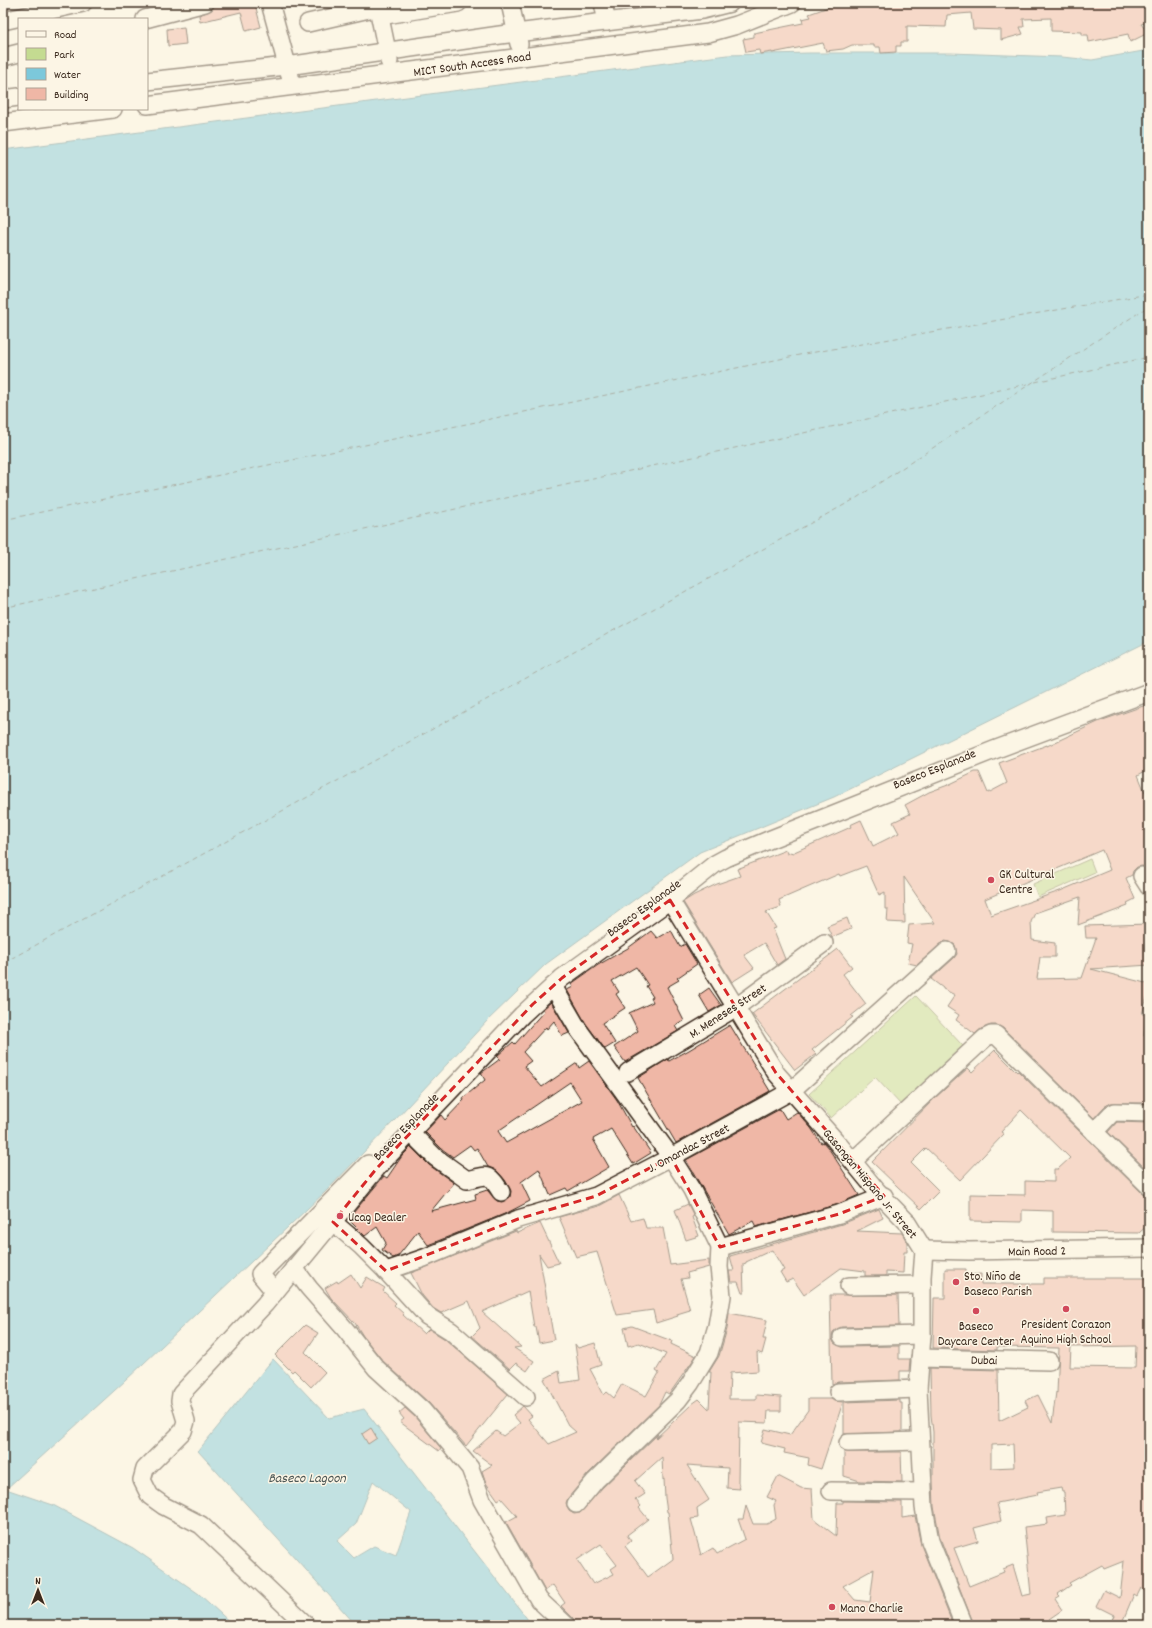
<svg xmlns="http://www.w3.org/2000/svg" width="1152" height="1628" viewBox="0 0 1152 1628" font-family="Dekko,sans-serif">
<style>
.green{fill:#c4db91;stroke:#808258}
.water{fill:#7cc8db;stroke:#62898f;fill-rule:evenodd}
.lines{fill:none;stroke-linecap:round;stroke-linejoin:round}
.ferry{stroke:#4e5957;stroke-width:1;stroke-dasharray:5 4;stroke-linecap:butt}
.building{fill:#efb7a6;stroke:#3b2a1e;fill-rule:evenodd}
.minor-casing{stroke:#3b2a1e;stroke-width:20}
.minor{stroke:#fcf5e5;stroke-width:17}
.marked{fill:none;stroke:#d62828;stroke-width:3;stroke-dasharray:8 5;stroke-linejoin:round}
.poi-dot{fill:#d1495b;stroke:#fcf5e5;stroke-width:1.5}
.labels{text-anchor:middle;stroke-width:3;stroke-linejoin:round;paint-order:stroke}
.street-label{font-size:13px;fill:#3b2a1e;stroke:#fcf5e5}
.poi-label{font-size:13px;fill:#3b2a1e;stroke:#fcf5e5;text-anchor:start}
.water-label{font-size:14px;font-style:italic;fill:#4e5957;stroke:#fcf5e5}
</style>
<rect width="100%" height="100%" fill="#fcf5e5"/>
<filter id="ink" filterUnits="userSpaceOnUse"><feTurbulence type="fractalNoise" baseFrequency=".025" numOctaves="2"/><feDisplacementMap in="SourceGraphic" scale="8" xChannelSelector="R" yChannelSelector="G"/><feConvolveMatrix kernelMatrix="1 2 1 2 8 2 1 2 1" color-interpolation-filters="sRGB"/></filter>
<g filter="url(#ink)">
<!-- green -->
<g class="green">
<polygon points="1090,859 1095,872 1038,897 1033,884"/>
<polygon points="916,996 963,1046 901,1105 875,1077 831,1118 809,1094"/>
</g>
<!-- water -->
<g class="water">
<polygon points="1149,50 1149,641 834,797 700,852 546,964 487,1021 395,1120 325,1192 125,1381 6,1489 53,1505 133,1548 199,1594 233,1625 3,1625 3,150 727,55 810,53 951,53 1062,57 1092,60"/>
<path d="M273 1359 329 1418 364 1409 532 1625H356L198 1451ZM373 1481 411 1512 396 1555 374 1546 354 1558 337 1541 356 1524Z"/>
</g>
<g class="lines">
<!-- ferry -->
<g class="ferry">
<polyline points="1035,382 1149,357"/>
<polyline points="3,520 804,354 1149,294"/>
<polyline points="3,608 1032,383"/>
<polyline points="3,963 855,499 1149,306"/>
</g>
</g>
<!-- building -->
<g class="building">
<polygon points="215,3 259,3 260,7 256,8 261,27 246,31 241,12 200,22 199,15 212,10"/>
<polygon points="840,3 1149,3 1149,22 1141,24 1148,33 1130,42 1128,34 1089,42 1088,35 1082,35 1082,32 1051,31 1051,18 1023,19 1024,27 1020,27 1023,34 1001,40 1001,30 973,29 971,13 947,15 946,27 907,26 907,42 901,42 901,46 896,46 896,52 881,53 880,47 874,47 874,45 852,45 843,49 826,51 823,43 772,53 772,52 760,54 759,50 746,52 743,39 754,37 754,33 803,23 802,19 811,17 809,14"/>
<polygon points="184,27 186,44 168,46 167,29"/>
<path d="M1149 704V769L1138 775 1149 802V868L1142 866 1137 867 1133 871 1132 875 1126 878 1135 899 1127 903 1128 906 1078 925 1080 897 1035 913 1031 922 1032 940 1055 943V957H1040L1037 979 1082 978 1096 938H1086L1085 926 1149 924V965L1091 969 1149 984V991L1142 1014H1146L1144 1036H1149V1103H1111L1104 1107 1094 1118 1003 1028 997 1025H991L981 1029 975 1034 956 1020 959 1015 947 1007 955 995 943 989V988L931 979 954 958 957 954 955 945 950 942 945 941 917 965 908 963 912 944 907 943 909 925 935 923 904 877 905 923 887 922 888 909H885V892L879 895 866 866 840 876 839 874 779 900 781 907 766 912 776 928 773 929 785 959 777 965 764 943 744 955 754 968 732 982 683 902 694 895 717 884 740 876 737 869 786 850 787 854 791 852 792 853 851 827 850 825 861 820 873 846 899 833 893 822 910 814 905 805 929 792 948 785 975 772H979L988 793 1007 783 999 763 1047 745V746L1100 721ZM1102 850 1110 870 1060 891 991 915 985 899Z"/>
<polygon points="847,918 851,929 832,937 827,926"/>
<polygon points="671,930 680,947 685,944 697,964 677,978 679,980 667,987 684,1021 675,1026 678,1031 625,1062 614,1047 638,1031 629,1013 653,1002 651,998 653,997 646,986 648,985 636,967 612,981 619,992 616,994 625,1008 602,1023 615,1043 605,1049 586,1024 567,990 573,987 571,984 598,965 628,948 651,931 657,938"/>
<polygon points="838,949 852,967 843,974 866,1004 851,1016 853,1017 812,1050 816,1054 795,1070 752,1014"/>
<polygon points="709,988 721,1005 709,1012 699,995"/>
<path d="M551 1002 569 1033 562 1036 554 1021 547 1029 546 1027 523 1052 531 1061 524 1066 542 1087 577 1063 579 1068 589 1061 617 1100 632 1127 633 1126 651 1153 633 1164 611 1129 593 1139 609 1167 568 1191 566 1188 550 1195 539 1169 521 1182 530 1201 507 1213 428 1245 418 1231 398 1256 393 1258 382 1250 386 1243 377 1227 365 1236 348 1219 384 1176 387 1178 402 1156 411 1147 429 1165 454 1183 431 1211 476 1199 475 1194 487 1190 497 1201 502 1202 510 1197 511 1191 505 1180 497 1171 488 1167 477 1148 474 1150 470 1145 453 1157 442 1149 425 1132 441 1115 445 1120 464 1100 463 1098 485 1080 481 1073 500 1059 497 1056 513 1042 515 1044 544 1011 543 1009ZM570 1082 582 1101 506 1143 498 1131Z"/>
<polygon points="730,1025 770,1091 676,1143 638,1078 668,1059 669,1061 689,1050"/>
<polygon points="995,1050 1017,1072 1018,1071 1142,1193 1149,1196 1149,1224 1139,1233 1053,1232 1053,1211 1022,1210 1022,1222 970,1221 970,1194 1025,1195 1025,1181 1054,1182 1054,1169 1058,1169 1070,1158 1021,1110 1001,1132 1004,1134 960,1180 926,1148 911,1163 939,1191 921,1209 872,1162 935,1098 968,1068 972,1072"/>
<polygon points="780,1109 786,1119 797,1112 811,1128 821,1143 823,1142 829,1149 859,1195 836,1205 756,1227 753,1221 729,1234 686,1160"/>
<polygon points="1117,1122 1148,1123 1148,1155 1144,1159 1149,1163 1149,1172 1108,1132"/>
<polygon points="619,1195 631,1221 643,1218 646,1228 663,1228 670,1265 709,1260 709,1267 687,1273 688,1278 681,1279 690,1310 677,1314 678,1316 656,1323 653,1310 617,1315 597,1252 576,1257 559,1217 599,1206"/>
<polygon points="688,1204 694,1216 692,1217 699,1236 686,1240 675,1210"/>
<polygon points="879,1209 883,1218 857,1231 902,1233 907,1242 907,1252 904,1252 903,1273 886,1272 886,1276 865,1276 865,1271 841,1268 804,1295 793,1279 786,1282 780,1272 784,1270 772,1250 746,1262 746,1263 743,1264 744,1293 742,1293 738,1282 731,1282 729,1271 734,1271 730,1256 842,1224"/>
<polygon points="540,1223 559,1263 547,1266 539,1254 554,1340 539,1343 536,1327 534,1327 528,1291 482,1312 521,1347 514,1348 534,1361 527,1371 516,1363 510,1369 472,1336 480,1328 469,1301 441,1313 433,1308 422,1295 411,1273 516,1231 517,1233"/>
<path d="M945 1269H966V1275L981 1274V1284H1044V1278H1149V1414H1147V1439H1149V1595L1141 1588 1137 1596 1134 1594 1121 1625H1110L1114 1615 1096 1606 1104 1590 1120 1598 1124 1561 1104 1569 1102 1565 1069 1583 1071 1585 1058 1594 1060 1596 1055 1599 1062 1610 1049 1619 1054 1625H974L940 1538 934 1507 933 1480V1432L931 1415 930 1368 998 1370 999 1421 1028 1407 1025 1401 1038 1395 1052 1423 1056 1392 1057 1393 1059 1348 997 1347V1350L933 1348 934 1298H945ZM1136 1346 1135 1368 1070 1367 1071 1347ZM1013 1444 1014 1467 991 1468V1445ZM1061 1488 1062 1492H1064L1065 1515 1047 1518 1048 1524 1024 1527 1031 1594 1022 1596 1013 1565 1003 1569 1004 1572 969 1586 954 1548 978 1541 974 1528 1001 1521 997 1503 1038 1495 1037 1492Z"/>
<polygon points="351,1274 360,1288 367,1277 385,1288 383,1291 396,1303 394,1305 404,1314 403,1315 424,1334 429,1329 445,1339 508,1394 466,1446 429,1403 383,1361 363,1336 355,1323 331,1298 325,1288 337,1281 338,1283"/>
<polygon points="830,1295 898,1295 899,1326 841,1327 833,1332 832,1338 834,1343 842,1347 899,1346 899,1359 910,1359 909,1371 900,1371 900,1380 838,1382 832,1384"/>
<path d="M729 1313 767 1320 763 1339H766L762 1354 757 1352 758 1371 730 1373 729 1399H756V1395L781 1397V1411H768L767 1423 739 1422 738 1482 740 1489 727 1488 728 1468 687 1465 709 1500 697 1508 698 1518 691 1519 701 1555 713 1548 717 1554 745 1539 738 1519H743L746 1506 753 1524H767L776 1519 774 1505 776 1501 767 1497 778 1476 801 1488 812 1489 814 1519 836 1536 837 1503H843V1501L902 1502V1518L915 1516 921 1545 953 1625H576L573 1618 561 1606 565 1603 553 1585 545 1591 506 1522 517 1516 501 1498 498 1500 486 1483 482 1471 492 1465 473 1451 496 1431 503 1436 520 1423 513 1415 523 1406 532 1416 528 1419 549 1444 576 1432 568 1425 544 1379 559 1371 561 1383 580 1380 575 1344 578 1348 595 1343 601 1365 590 1369 604 1395 607 1392 614 1398 622 1384 646 1396 659 1373 656 1371 666 1354 639 1343 628 1346 624 1328 632 1326 672 1341 671 1344 696 1356 670 1393 669 1394 665 1392 659 1405 588 1474 568 1498 566 1503 569 1511 574 1514 580 1513 602 1488 658 1434 656 1438 692 1404 699 1399 709 1409 711 1372H709L719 1356 727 1329ZM662 1457 663 1480 664 1479 665 1498 667 1512H668L673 1559 648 1577 625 1546 631 1541 627 1535 648 1519 639 1508 641 1506 635 1499 639 1498 645 1494 635 1481ZM601 1544 617 1565 611 1569 614 1574 593 1584 577 1560ZM874 1569 870 1602 855 1600 843 1586Z"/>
<polygon points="305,1325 318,1333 305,1352 325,1372 311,1387 294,1370 292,1372 275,1355"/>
<polygon points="808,1399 831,1399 834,1401 843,1402 821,1469 808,1465 809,1458 784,1453 785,1449 761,1443 765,1429 790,1435 808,1410"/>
<polygon points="900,1400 900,1403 902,1403 902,1432 844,1434 844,1402"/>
<polygon points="405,1408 415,1417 441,1448 439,1451 400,1422 404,1419 399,1413"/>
<polygon points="371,1428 377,1438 368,1444 362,1434"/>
<polygon points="844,1452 901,1452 902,1482 860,1481 844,1476"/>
</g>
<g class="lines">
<!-- minor casing -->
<g class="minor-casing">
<g id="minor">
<polyline points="270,3 290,76"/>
<polyline points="377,3 389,61"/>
<polyline points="510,3 519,44"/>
<polyline points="603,3 607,22"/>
<polyline points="380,16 458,3"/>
<polyline points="145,19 205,3"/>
<polyline points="3,21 83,3"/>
<polyline points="308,23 378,7"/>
<polyline points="3,57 19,53"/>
<polyline points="147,81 287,66 500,35 702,10 730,3"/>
<polyline points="3,99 19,97"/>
<polyline points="147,105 708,33 737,25 792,3"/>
<polyline points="3,123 113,109"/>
<polyline points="1142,876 1149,887"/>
<polyline points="670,900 776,1073 835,1140 877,1191 906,1221 924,1250 922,1277 922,1335 918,1389 924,1507 930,1541 964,1625"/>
<polyline points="553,986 578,1029 671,1157 692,1190 720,1247 719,1267 722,1296 717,1326 709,1353 690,1384 678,1400 595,1481 576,1504"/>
<polyline points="628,1072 735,1008 824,943"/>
<polyline points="1094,1132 1111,1114 1115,1112 1149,1113"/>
<path d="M411 1133 435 1157 467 1180C489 1175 488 1172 501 1192"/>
<polyline points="853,1161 985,1038 991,1035 996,1035 1149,1186"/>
<polyline points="333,1222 361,1246 386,1271 427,1316 451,1331 526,1397"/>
<polyline points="720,1247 839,1214 884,1196"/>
<polyline points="924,1250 969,1251 1149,1248"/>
<polyline points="294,1268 309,1288 345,1329 376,1368 422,1410 470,1468 482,1500 539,1600 566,1625"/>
<polyline points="386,1271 424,1258 518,1219 596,1196 673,1156 791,1091 947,951"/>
<polyline points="849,1286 922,1285"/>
<polyline points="275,1292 260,1274 368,1164"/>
<polyline points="842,1337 922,1335"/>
<polyline points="920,1358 1049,1361"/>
<polyline points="838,1392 918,1389"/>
<polyline points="848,1443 920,1441"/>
<polyline points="831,1491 922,1492"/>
<polyline points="306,1625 201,1525 164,1506 150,1496 142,1480 145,1469 183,1431 186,1421 180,1401 181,1394 265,1304 377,1168 522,1015 562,978 670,900 715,864 726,858 771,839 994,750 1149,692"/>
</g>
</g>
<!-- minor -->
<use href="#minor" class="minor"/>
</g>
</g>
<!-- marked area -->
<path d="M0 0H1152V1628H0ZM670 900 776 1073 884 1196 839 1214 720 1247 671 1157 596 1196 518 1219 386 1271 333 1222 377 1168 533 1004 562 978Z" fill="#fcf5e5" fill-opacity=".55" fill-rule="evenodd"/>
<path class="marked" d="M670 900 776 1073 884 1196 839 1214 720 1247 671 1157 596 1196 518 1219 386 1271 333 1222 377 1168 533 1004 562 978Z"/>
<!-- markers -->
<g class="poi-dot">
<circle cx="991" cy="880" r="4"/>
<circle cx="340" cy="1216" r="4"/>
<circle cx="956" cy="1282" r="4"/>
<circle cx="1066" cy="1309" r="4"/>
<circle cx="976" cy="1311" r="4"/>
<circle cx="832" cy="1607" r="4"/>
</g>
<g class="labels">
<!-- street labels -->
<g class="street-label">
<text transform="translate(472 63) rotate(-8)" y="5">MICT South Access Road</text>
<text transform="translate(934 768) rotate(-22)" y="5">Baseco Esplanade</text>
<text transform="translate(643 907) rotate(-36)" y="5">Baseco Esplanade</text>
<text transform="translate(727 1010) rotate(-33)" y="5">M. Meneses Street</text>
<text transform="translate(405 1126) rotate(-46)" y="5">Baseco Esplanade</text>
<text transform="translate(688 1147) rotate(-28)" y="5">J. Omandac Street</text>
<text transform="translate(871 1183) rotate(50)" y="5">Gasangan Hispano Jr. Street</text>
<text transform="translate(1037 1250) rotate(-1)" y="5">Main Road 2</text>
<text transform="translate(984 1359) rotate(1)" y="5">Dubai</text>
</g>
<!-- poi labels -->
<g class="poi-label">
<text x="999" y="878">GK Cultural<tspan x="999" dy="15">Centre</tspan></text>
<text x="348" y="1221">Ucag Dealer</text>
<text x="964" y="1280">Sto. Niño de<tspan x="964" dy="15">Baseco Parish</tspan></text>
<text x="1066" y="1328" text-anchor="middle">President Corazon<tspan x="1066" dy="15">Aquino High School</tspan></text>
<text x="976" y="1330" text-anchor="middle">Baseco<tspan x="976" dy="15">Daycare Center</tspan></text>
<text x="840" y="1612">Mano Charlie</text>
</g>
<!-- water labels -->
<g class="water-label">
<text x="307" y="1482">Baseco Lagoon</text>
</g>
</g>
<!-- margin -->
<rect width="1152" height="1628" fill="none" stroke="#fcf5e5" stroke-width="16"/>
<rect x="8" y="8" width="1136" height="1612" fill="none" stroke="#3b2a1e" stroke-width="1.5" filter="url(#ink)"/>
<!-- legend -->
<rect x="18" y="18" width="130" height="92" fill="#fcf5e5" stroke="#afa495"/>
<rect x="26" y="31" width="20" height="6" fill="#fcf5e5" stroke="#afa495"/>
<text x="54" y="38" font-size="12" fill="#3b2a1e">Road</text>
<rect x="26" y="48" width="20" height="12" fill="#c4db91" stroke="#afa495"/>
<text x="54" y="58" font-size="12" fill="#3b2a1e">Park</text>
<rect x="26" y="68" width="20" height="12" fill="#7cc8db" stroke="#afa495"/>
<text x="54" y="78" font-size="12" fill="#3b2a1e">Water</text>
<rect x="26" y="88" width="20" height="12" fill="#efb7a6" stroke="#afa495"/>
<text x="54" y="98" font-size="12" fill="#3b2a1e">Building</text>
<!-- north arrow -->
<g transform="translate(38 1590)" stroke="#fcf5e5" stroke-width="3" paint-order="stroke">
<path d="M0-3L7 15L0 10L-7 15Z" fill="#3b2a1e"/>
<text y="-6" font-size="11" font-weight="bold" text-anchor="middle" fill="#3b2a1e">N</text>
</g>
</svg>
